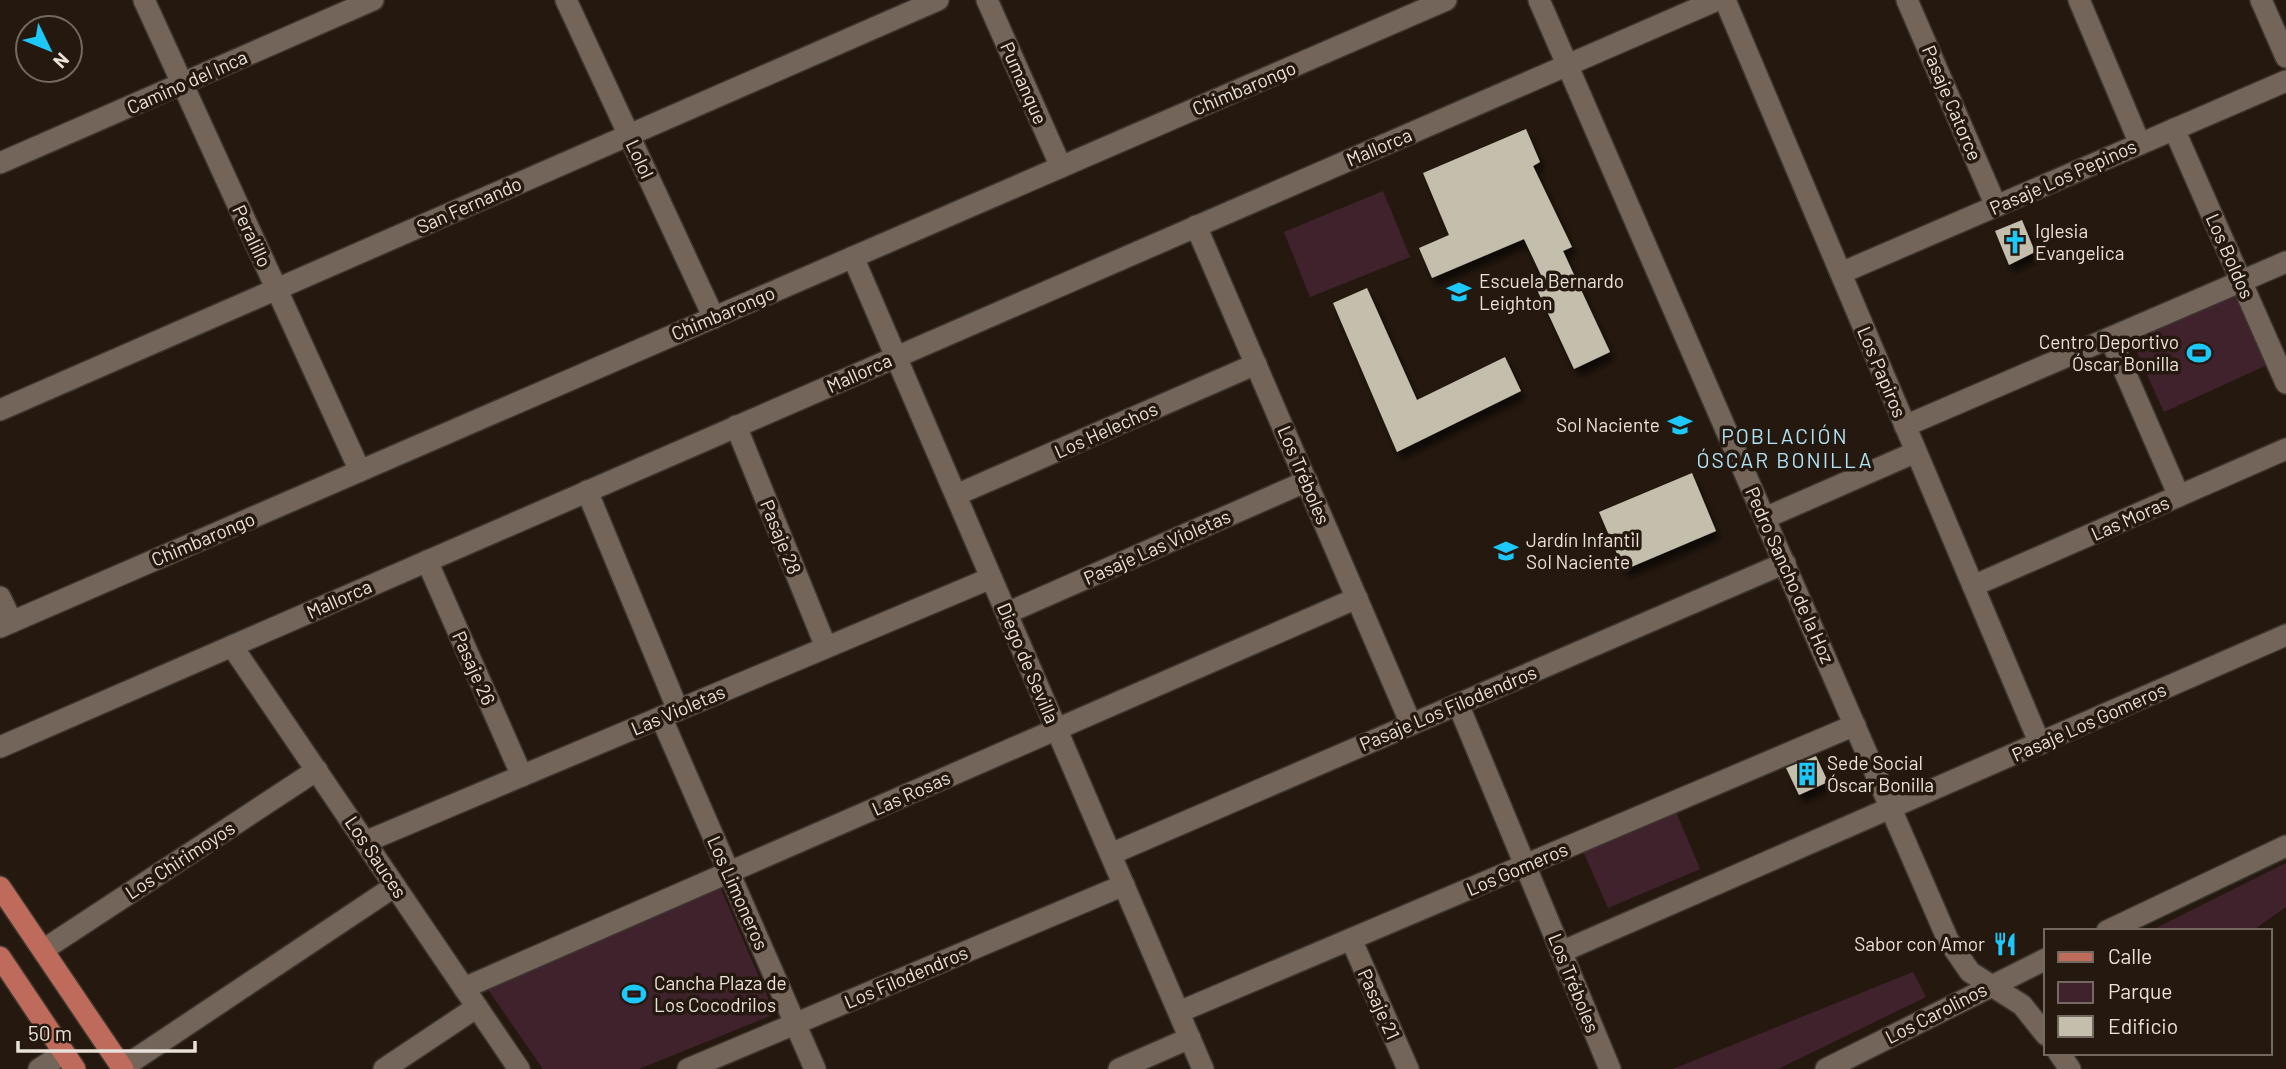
<svg xmlns="http://www.w3.org/2000/svg" width="2286" height="1069" viewBox="0 0 2286 1069" font-family="Barlow,sans-serif">
<style>
.green{fill:#40222d}
.building{fill:#c4bfad;filter:url(#shadow)}
.lines{fill:none;stroke-linecap:round;stroke-linejoin:round}
.minor-casing{stroke:#3d3530;stroke-width:24}
.tertiary-casing{stroke:#3d3530;stroke-width:24}
.primary-casing{stroke:#3d3530;stroke-width:24}
.minor{stroke:#736559;stroke-width:21}
.tertiary{stroke:#736559;stroke-width:21}
.primary{stroke:#be6b5b;stroke-width:21}
.labels{text-anchor:middle;stroke-width:7;stroke-linejoin:round;paint-order:stroke}
.street-label{font-size:19px;fill:#e9e1da;stroke:#25190f}
.poi-label{font-size:19px;fill:#e9e1da;stroke:#25190f;text-anchor:start}
.neighbourhood-label{font-size:21px;letter-spacing:2px;fill:#afe2f7;stroke:#25190f}
</style>
<defs>
<filter id="shadow"><feDropShadow dx="4.5" dy="8" stdDeviation="3.5" flood-color="#0009"/></filter>
</defs>
<rect width="100%" height="100%" fill="#25190f"/>
<!-- green -->
<g class="green">
<polygon points="1383,191 1410,257 1310,297 1284,232"/>
<polygon points="2234,294 2267,365 2164,412 2132,341"/>
<polygon points="1676,812 1700,869 1608,908 1583,851"/>
<polygon points="2286,863 2286,907 2252,931 2150,931"/>
<polygon points="717,880 775,1014 639,1069 543,1069 487,988"/>
<polygon points="1913,972 1926,997 1778,1069 1673,1069"/>
</g>
<!-- building -->
<g class="building">
<polygon points="1526,129 1540,162 1533,166 1572,247 1563,251 1610,352 1574,369 1532,279 1541,275 1524,239 1432,278 1419,248 1449,235 1423,173"/>
<polygon points="2022,220 2035,252 2009,265 1995,231"/>
<polygon points="1367,288 1417,400 1505,357 1521,391 1397,452 1333,303"/>
<polygon points="1692,473 1716,531 1624,570 1599,512"/>
<polygon points="1816,756 1828,782 1799,795 1786,768"/>
</g>
<g class="lines">
<!-- minor casing -->
<g class="minor-casing">
<g id="minor">
<polyline points="144,0 360,471"/>
<polyline points="566,0 714,318"/>
<polyline points="987,0 1061,167"/>
<polyline points="1539,0 1948,940 1970,972 2022,1005 2046,1035"/>
<polyline points="1725,0 2040,744"/>
<polyline points="1907,0 1996,206"/>
<polyline points="2079,0 2140,144"/>
<polyline points="2261,0 2286,57"/>
<polyline points="2174,129 2286,383"/>
<polyline points="0,163 373,0"/>
<polyline points="1196,226 1411,724"/>
<polyline points="853,257 1203,1069"/>
<polyline points="1841,273 2286,81"/>
<polyline points="2110,338 2179,496"/>
<polyline points="0,410 938,0"/>
<polyline points="736,426 826,647"/>
<polyline points="1905,426 2286,262"/>
<polyline points="587,491 678,710"/>
<polyline points="956,495 1256,364"/>
<polyline points="1765,518 1916,452"/>
<polyline points="427,561 522,776"/>
<polyline points="1973,586 2286,449"/>
<polyline points="0,597 12,622"/>
<polyline points="1007,613 1307,481"/>
<polyline points="0,627 1446,0"/>
<polyline points="232,646 519,1069"/>
<polyline points="1458,704 1610,1069"/>
<polyline points="661,717 815,1069"/>
<polyline points="0,747 1717,0"/>
<polyline points="365,842 991,578"/>
<polyline points="1111,854 1785,563"/>
<polyline points="1351,939 1408,1069"/>
<polyline points="43,950 317,770"/>
<polyline points="1561,952 2286,635"/>
<polyline points="464,988 1357,598"/>
<polyline points="1179,1012 1855,725"/>
<polyline points="2059,1053 2070,1069"/>
<polyline points="122,1068 395,886"/>
<polyline points="39,1069 64,1053"/>
<polyline points="384,1069 477,1007"/>
<polyline points="688,1069 1124,885"/>
<polyline points="1119,1069 1190,1038"/>
</g>
</g>
<!-- tertiary casing -->
<g class="tertiary-casing">
<g id="tertiary">
<polyline points="2107,931 2286,846"/>
<polyline points="1826,1069 2046,959"/>
</g>
</g>
<!-- primary casing -->
<g class="primary-casing">
<g id="primary">
<polyline points="0,887 123,1069"/>
<polyline points="0,957 75,1069"/>
</g>
</g>
<!-- minor -->
<use href="#minor" class="minor"/>
<!-- tertiary -->
<use href="#tertiary" class="tertiary"/>
<!-- primary -->
<use href="#primary" class="primary"/>
</g>
<!-- icons -->
<defs>
<g id="church-bare" transform="scale(1.89)"><path d="M-1.2-6h2.4v3.5h3.3v2.4h-3.3V6h-2.4V-.1h-3.3v-2.4h3.3Z" fill="#1dc9fc" stroke="#25190f" stroke-width="2.5" paint-order="stroke"/></g>
<g id="school-bare" transform="scale(1.89)"><path d="M0-5L7-2L0 1L-7-2ZM-4 1L0 2.5L4 1V4Q0 6-4 4Z" fill="#1dc9fc" stroke="#25190f" stroke-width="2.5" paint-order="stroke"/></g>
<g id="stadium-bare" transform="scale(1.89)"><path d="M0-5a6.5 5 0 1 0 0 10a6.5 5 0 1 0 0-10ZM-3.5-1.8h7v3.6h-7Z" fill="#1dc9fc" stroke="#25190f" stroke-width="2.5" paint-order="stroke"/></g>
<g id="building-bare" transform="scale(1.89)"><path d="M-4-6H4V6H1V3H-1V6H-4ZM-2.5-4.3h1.7v1.8h-1.7ZM.8-4.3h1.7v1.8H.8ZM-2.5-1h1.7V.8h-1.7ZM.8-1h1.7V.8H.8Z" fill="#1dc9fc" stroke="#25190f" stroke-width="2.5" paint-order="stroke"/></g>
<g id="restaurant-bare" transform="scale(1.89)"><path d="M-5-6h1v4h1v-4h1v4h1v-4h1v5L-1.5 .5V6h-2V.5L-5-1ZM5-6V6H3V1.5H1.5Q1.5-4 5-6Z" fill="#1dc9fc" stroke="#25190f" stroke-width="2.5" paint-order="stroke"/></g>
</defs>
<g fill-rule="evenodd">
<use href="#church-bare" x="2015" y="242"/>
<use href="#school-bare" x="1459" y="292"/>
<use href="#stadium-bare" x="2199" y="353"/>
<use href="#school-bare" x="1680" y="425"/>
<use href="#school-bare" x="1506" y="551"/>
<use href="#building-bare" x="1807" y="774"/>
<use href="#restaurant-bare" x="2005" y="944"/>
<use href="#stadium-bare" x="634" y="994"/>
</g>
<g class="labels">
<!-- street labels -->
<g class="street-label">
<text transform="translate(187 82) rotate(-24)" y="7">Camino del Inca</text>
<text transform="translate(1024 83) rotate(66)" y="7">Pumanque</text>
<text transform="translate(1244 88) rotate(-23)" y="7">Chimbarongo</text>
<text transform="translate(1952 103) rotate(67)" y="7">Pasaje Catorce</text>
<text transform="translate(1379 147) rotate(-23)" y="7">Mallorca</text>
<text transform="translate(640 159) rotate(65)" y="7">Lolol</text>
<text transform="translate(2063 177) rotate(-24)" y="7">Pasaje Los Pepinos</text>
<text transform="translate(469 205) rotate(-24)" y="7">San Fernando</text>
<text transform="translate(252 236) rotate(65)" y="7">Peralillo</text>
<text transform="translate(2230 256) rotate(66)" y="7">Los Boldos</text>
<text transform="translate(723 313) rotate(-23)" y="7">Chimbarongo</text>
<text transform="translate(1882 372) rotate(67)" y="7">Los Papiros</text>
<text transform="translate(859 373) rotate(-24)" y="7">Mallorca</text>
<text transform="translate(1106 430) rotate(-24)" y="7">Los Helechos</text>
<text transform="translate(1304 475) rotate(67)" y="7">Los Tréboles</text>
<text transform="translate(2130 518) rotate(-24)" y="7">Las Moras</text>
<text transform="translate(781 537) rotate(68)" y="7">Pasaje 28</text>
<text transform="translate(203 539) rotate(-23)" y="7">Chimbarongo</text>
<text transform="translate(1157 547) rotate(-24)" y="7">Pasaje Las Violetas</text>
<text transform="translate(1790 575) rotate(66)" y="7">Pedro Sancho de la Hoz</text>
<text transform="translate(339 599) rotate(-24)" y="7">Mallorca</text>
<text transform="translate(1028 663) rotate(67)" y="7">Diego de Sevilla</text>
<text transform="translate(474 668) rotate(66)" y="7">Pasaje 26</text>
<text transform="translate(1448 708) rotate(-23)" y="7">Pasaje Los Filodendros</text>
<text transform="translate(678 710) rotate(-23)" y="7">Las Violetas</text>
<text transform="translate(2089 722) rotate(-24)" y="7">Pasaje Los Gomeros</text>
<text transform="translate(911 793) rotate(-24)" y="7">Las Rosas</text>
<text transform="translate(376 857) rotate(56)" y="7">Los Sauces</text>
<text transform="translate(180 860) rotate(-33)" y="7">Los Chirimoyos</text>
<text transform="translate(1517 869) rotate(-23)" y="7">Los Gomeros</text>
<text transform="translate(738 893) rotate(66)" y="7">Los Limoneros</text>
<text transform="translate(906 977) rotate(-23)" y="7">Los Filodendros</text>
<text transform="translate(1574 983) rotate(68)" y="7">Los Tréboles</text>
<text transform="translate(1379 1004) rotate(66)" y="7">Pasaje 21</text>
<text transform="translate(1936 1013) rotate(-27)" y="7">Los Carolinos</text>
</g>
<!-- poi labels -->
<g class="poi-label">
<text x="2035" y="238">Iglesia<tspan x="2035" dy="22">Evangelica</tspan></text>
<text x="1479" y="288">Escuela Bernardo<tspan x="1479" dy="22">Leighton</tspan></text>
<text x="2179" y="349" text-anchor="end">Centro Deportivo<tspan x="2179" dy="22">Óscar Bonilla</tspan></text>
<text x="1660" y="432" text-anchor="end">Sol Naciente</text>
<text x="1526" y="547">Jardín Infantil<tspan x="1526" dy="22">Sol Naciente</tspan></text>
<text x="1827" y="770">Sede Social<tspan x="1827" dy="22">Óscar Bonilla</tspan></text>
<text x="1985" y="951" text-anchor="end">Sabor con Amor</text>
<text x="654" y="990">Cancha Plaza de<tspan x="654" dy="22">Los Cocodrilos</tspan></text>
</g>
<!-- neighbourhood labels -->
<g class="neighbourhood-label">
<text x="1785" y="444">POBLACIÓN<tspan x="1785" dy="24">ÓSCAR BONILLA</tspan></text>
</g>
</g>
<!-- legend -->
<rect x="2044" y="929" width="228" height="126" fill="#25190f" stroke="#736960" stroke-width="2"/>
<rect x="2058" y="952" width="35" height="10" fill="#be6b5b" stroke="#736960" stroke-width="2"/>
<text x="2108" y="964" font-size="21" fill="#e9e1da">Calle</text>
<rect x="2058" y="982" width="35" height="21" fill="#40222d" stroke="#736960" stroke-width="2"/>
<text x="2108" y="999" font-size="21" fill="#e9e1da">Parque</text>
<rect x="2058" y="1016" width="35" height="21" fill="#c4bfad" stroke="#736960" stroke-width="2"/>
<text x="2108" y="1034" font-size="21" fill="#e9e1da">Edificio</text>
<!-- north arrow -->
<g transform="translate(49 49) rotate(133)"><circle r="33" fill="#25190f" stroke="#736960" stroke-width="2"/>
<path d="M0-5L12 26L0 18L-12 26Z" fill="#1dc9fc"/>
<text y="-10" font-size="19" font-weight="bold" text-anchor="middle" fill="#e9e1da">N</text>
</g>
<!-- scale -->
<path d="M18 1041v10h177v-10" fill="none" stroke="#e9e1da" stroke-width="3.5"/>
<text x="28" y="1041" font-size="21" fill="#e9e1da" stroke="#25190f" stroke-width="5" paint-order="stroke">50 m</text>
</svg>
